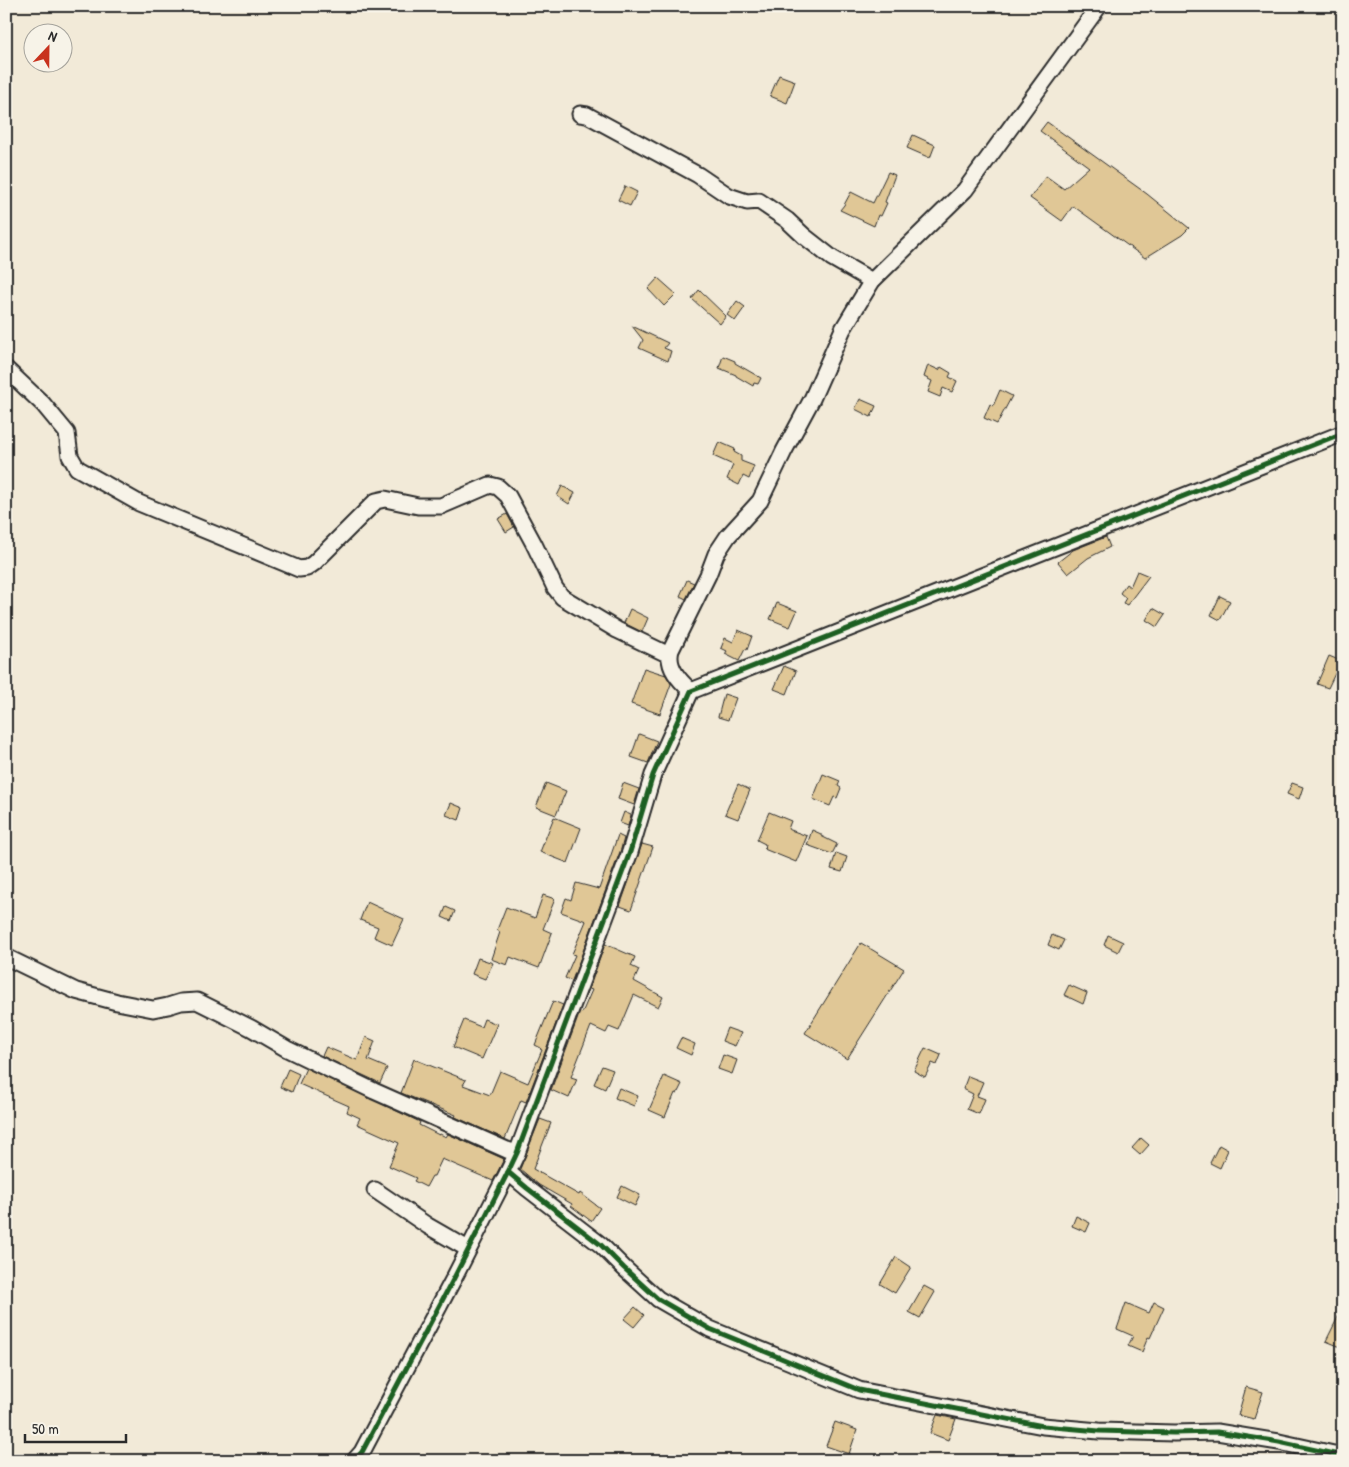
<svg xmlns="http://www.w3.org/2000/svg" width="1349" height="1467" viewBox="0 0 1349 1467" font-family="'Patrick Hand',sans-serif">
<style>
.building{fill:#e0c796;stroke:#2b2b2b}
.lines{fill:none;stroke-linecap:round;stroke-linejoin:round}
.street-casing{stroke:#2b2b2b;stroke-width:19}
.street{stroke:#f7f3e8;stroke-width:15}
.cycleway-casing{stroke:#f7f3e8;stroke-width:8}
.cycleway{stroke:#1b5e20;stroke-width:5}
</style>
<rect width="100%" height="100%" fill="#f2ead8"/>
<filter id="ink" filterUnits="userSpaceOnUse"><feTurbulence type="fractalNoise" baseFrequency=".02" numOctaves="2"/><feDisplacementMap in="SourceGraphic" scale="10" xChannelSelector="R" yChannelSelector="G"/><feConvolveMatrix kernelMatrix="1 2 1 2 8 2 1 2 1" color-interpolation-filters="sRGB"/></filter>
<g filter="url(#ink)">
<!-- building -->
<g class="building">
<polygon points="779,75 795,81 787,103 770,96"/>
<polygon points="1047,122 1147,194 1189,228 1182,235 1145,258 1073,206 1062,221 1030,198 1046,176 1064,189 1089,167 1040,131"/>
<polygon points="913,135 935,145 930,158 907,148"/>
<polygon points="888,172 895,175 885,202 887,203 881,216 878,215 874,226 840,210 844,205 851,192 873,203"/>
<polygon points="625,186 637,192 630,206 618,200"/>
<polygon points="658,278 676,294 664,306 648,289"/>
<polygon points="699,290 726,316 720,324 692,299"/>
<polygon points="737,301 745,307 735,321 727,315"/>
<polygon points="632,326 668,343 664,348 671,351 668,361 639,348 643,340"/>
<polygon points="723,356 735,361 735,363 761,378 758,384 754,383 753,386 736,376 736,375 719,368"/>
<polygon points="928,365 939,370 941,367 951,373 949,377 957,381 952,392 943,388 940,397 928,392 932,381 924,377"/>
<polygon points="1000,390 1012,396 997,424 984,418 990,404 993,406"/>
<polygon points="860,399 876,406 871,417 855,409"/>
<polygon points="719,442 735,449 734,452 741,456 741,461 754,466 749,479 743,476 739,485 727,479 733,465 713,456"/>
<polygon points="562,486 575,493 569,504 557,496"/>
<polygon points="507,514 514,527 506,532 498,519"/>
<polygon points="1106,537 1110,547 1088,558 1068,574 1058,562 1073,550"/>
<polygon points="1137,571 1149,576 1127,605 1123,603 1126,598 1120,593 1126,584 1130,587"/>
<polygon points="687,580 694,583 686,599 680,596"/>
<polygon points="1220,596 1230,601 1220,620 1211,615"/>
<polygon points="777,603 797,611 790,627 770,619"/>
<polygon points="1153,608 1165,615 1157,627 1146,620"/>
<polygon points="630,609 648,618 642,632 624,623"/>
<polygon points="738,630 752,636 747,650 745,649 739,661 725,654 727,651 721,648 725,638 733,642"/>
<polygon points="1329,656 1341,661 1328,688 1317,684"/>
<polygon points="784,666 796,671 787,694 774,689"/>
<polygon points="644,668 666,675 671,684 660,714 631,704"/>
<polygon points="724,694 736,698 728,720 718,717"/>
<polygon points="639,734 657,741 648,763 631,757"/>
<polygon points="823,774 840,781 838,786 841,788 837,798 834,797 830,806 813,799"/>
<polygon points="546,783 566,791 556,815 536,807"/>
<polygon points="623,783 639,789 634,805 618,799"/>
<polygon points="1292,783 1303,787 1299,799 1287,794"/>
<polygon points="738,784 750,790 738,819 725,814"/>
<polygon points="451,803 463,808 459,820 446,815"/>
<polygon points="624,812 631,815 628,826 620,823"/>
<polygon points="769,812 791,821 788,829 807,836 796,862 764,849 765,844 757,840"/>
<polygon points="554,817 581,828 568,863 540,852"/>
<polygon points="812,830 821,834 821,836 837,844 832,854 807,845"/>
<polygon points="618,835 624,838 621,849 572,981 565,978 575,955 572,954 586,921 561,912 566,898 571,900 576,883 599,889"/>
<polygon points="642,844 653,847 631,910 620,906"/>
<polygon points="836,853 847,857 842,872 831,869"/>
<polygon points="543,895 555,899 543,929 552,933 539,968 510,957 507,965 491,959 500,932 497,930 506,907 535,918"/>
<polygon points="367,902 404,919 392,945 374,937 378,927 360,920"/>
<polygon points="446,907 455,911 451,921 442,917"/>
<polygon points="1052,935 1064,940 1059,950 1048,945"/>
<polygon points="1108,935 1123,942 1118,952 1104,945"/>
<polygon points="861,943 904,969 847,1059 805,1033"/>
<polygon points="605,944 635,957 631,966 639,970 634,981 663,997 658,1007 634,995 619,1031 609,1027 606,1033 591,1026 571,1077 577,1079 569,1098 551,1090 580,1012 582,1013 592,990 589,989"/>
<polygon points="478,958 493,963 485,979 472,974"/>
<polygon points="1069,985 1087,993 1083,1004 1064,995"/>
<polygon points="553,1001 563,1005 526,1102 521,1100 505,1139 455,1117 456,1115 401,1093 414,1059 466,1080 463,1085 490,1095 500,1071 528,1083 542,1050 540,1049 541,1048 535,1045"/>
<polygon points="484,1019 497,1024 482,1059 453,1047 464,1020 481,1027"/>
<polygon points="727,1028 741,1033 735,1046 722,1041"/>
<polygon points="366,1037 375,1041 368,1060 387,1068 380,1083 322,1056 326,1047 357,1060"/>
<polygon points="681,1038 695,1044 691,1055 676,1048"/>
<polygon points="925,1048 941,1055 937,1065 932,1063 925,1077 914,1071"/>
<polygon points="723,1055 737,1060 732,1074 718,1069"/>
<polygon points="602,1066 613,1070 605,1089 594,1084"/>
<polygon points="306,1068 420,1122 419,1125 439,1135 440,1134 446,1137 448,1134 504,1159 493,1181 442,1159 434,1176 432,1176 426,1187 414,1181 416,1178 389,1166 399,1143 357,1124 360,1118 347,1112 349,1106 299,1084"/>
<polygon points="288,1069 299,1074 292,1092 280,1087"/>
<polygon points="664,1076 682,1084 677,1094 675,1093 665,1117 649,1110"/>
<polygon points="968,1076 983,1082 977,1096 985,1099 979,1114 967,1109 973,1094 963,1089"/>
<polygon points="619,1088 638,1096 634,1106 615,1098"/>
<polygon points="540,1119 551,1123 533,1169 579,1195 580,1193 600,1208 591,1221 571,1206 572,1204 539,1185 520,1169"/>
<polygon points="1141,1138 1149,1145 1140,1155 1132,1148"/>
<polygon points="1219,1145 1228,1150 1220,1168 1210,1163"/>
<polygon points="622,1186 640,1195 635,1206 617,1197"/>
<polygon points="1076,1216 1090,1223 1086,1232 1072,1226"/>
<polygon points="896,1257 911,1267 895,1293 880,1284"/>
<polygon points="924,1286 935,1292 920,1318 909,1312"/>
<polygon points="1154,1302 1164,1307 1150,1338 1148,1337 1142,1352 1128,1346 1133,1336 1117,1329 1126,1303 1149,1313"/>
<polygon points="635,1307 644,1315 634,1327 624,1319"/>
<polygon points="1343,1307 1343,1348 1326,1341"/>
<polygon points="1246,1387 1263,1392 1254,1419 1238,1415"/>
<polygon points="937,1415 956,1419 948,1440 930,1433"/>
<polygon points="835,1422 857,1430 849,1454 826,1446"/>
</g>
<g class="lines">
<!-- street casing -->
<g class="street-casing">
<g id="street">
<polyline points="580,114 587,115 698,175 729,196 747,202 759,201 787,220 804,236 832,258 872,281"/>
<polyline points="6,369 43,404 67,433 70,456 77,468 139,503 299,569 307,568 314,563 376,501 385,499 418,506 441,506 490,485 498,487 508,496 534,544 555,588 562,597 617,630 669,655"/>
<path d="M691 691C680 681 666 667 671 650L708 575 716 554 728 536 760 501 784 451 812 399 843 329 872 281 965 190 1099 6"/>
<polyline points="6,957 76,991 117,1002 153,1009 168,1006 181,1002 197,1001 251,1028 287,1049 374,1091 507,1150 517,1153"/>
<polyline points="508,1172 527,1188 601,1245 624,1268 658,1299 710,1329 859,1390 1043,1426 1099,1431 1174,1433 1217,1432 1279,1442 1343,1456"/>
<polyline points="375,1190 428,1226 468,1249"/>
<polyline points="354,1461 362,1452 454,1278 508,1172 517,1153 630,852 653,775 691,691 1343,433"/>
</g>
</g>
<!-- street -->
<use href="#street" class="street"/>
<!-- cycleway casing -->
<g class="cycleway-casing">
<g id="cycleway">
<polyline points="508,1172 527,1188 601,1245 624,1268 658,1299 710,1329 859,1390 1043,1426 1099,1431 1174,1433 1217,1432 1279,1442 1343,1456"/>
<polyline points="354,1461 362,1452 454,1278 508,1172 517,1153 630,852 653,775 691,691 1343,433"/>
</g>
</g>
<!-- cycleway -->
<use href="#cycleway" class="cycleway"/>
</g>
</g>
<!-- margin -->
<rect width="1349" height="1467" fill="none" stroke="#f7f3e8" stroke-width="25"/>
<rect x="12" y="12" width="1324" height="1442" fill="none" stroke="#2b2b2b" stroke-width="2" filter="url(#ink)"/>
<!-- north arrow -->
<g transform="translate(48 48) rotate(22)"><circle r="24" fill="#f7f3e8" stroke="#a5a39c"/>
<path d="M0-4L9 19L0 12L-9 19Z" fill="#c8321e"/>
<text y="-8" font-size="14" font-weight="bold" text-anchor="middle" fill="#2b2b2b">N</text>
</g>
<!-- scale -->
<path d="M25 1434v8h101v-8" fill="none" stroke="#2b2b2b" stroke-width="2.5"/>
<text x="32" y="1434" font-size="15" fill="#2b2b2b" stroke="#f7f3e8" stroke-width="4" paint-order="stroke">50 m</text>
</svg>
